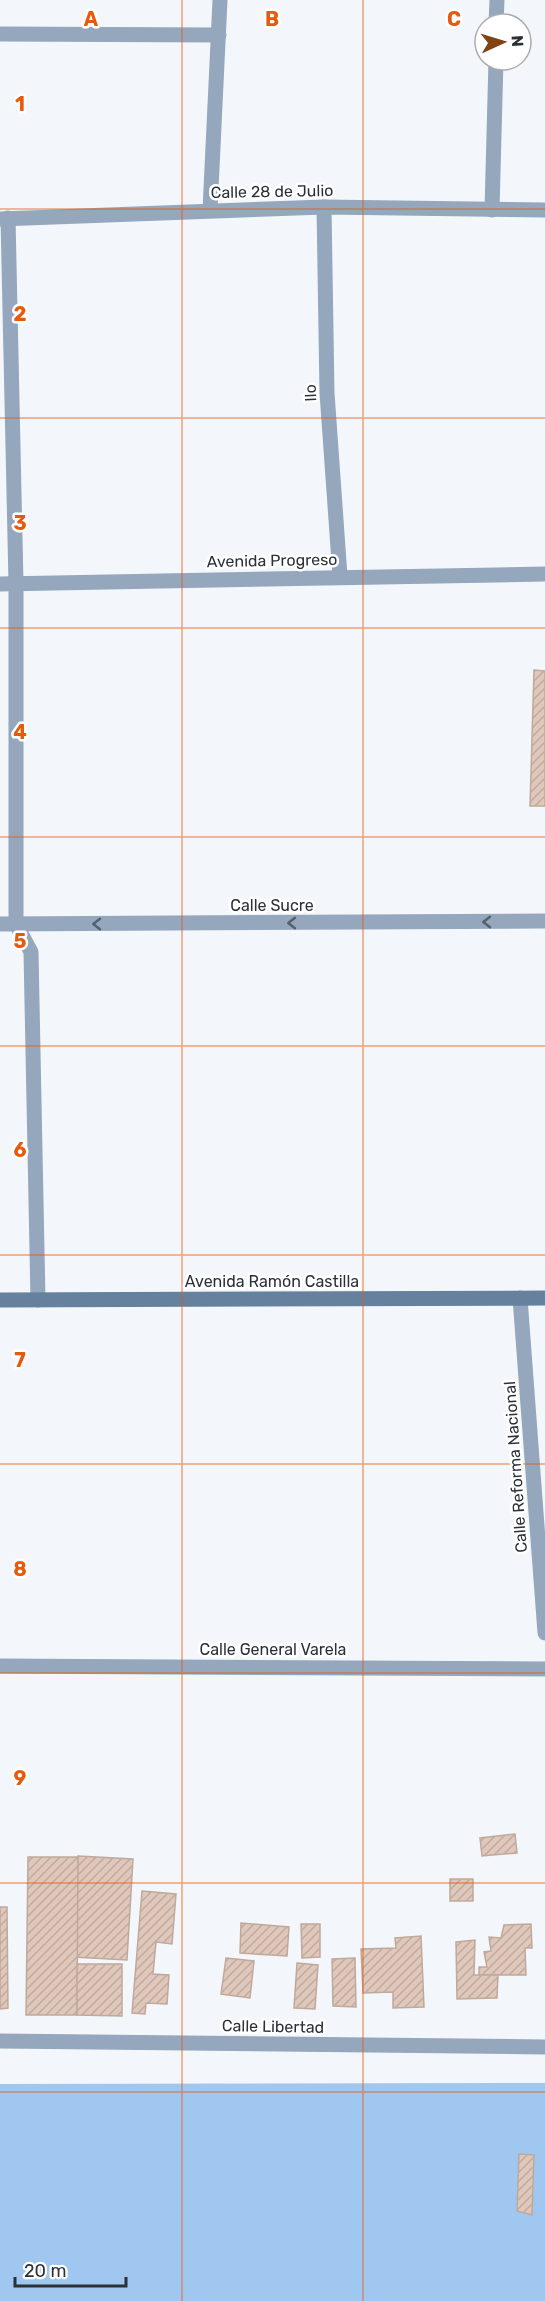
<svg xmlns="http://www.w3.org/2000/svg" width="545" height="2301" viewBox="0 0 545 2301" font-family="Rubik,sans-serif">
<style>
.green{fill:#a0c7f0}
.building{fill:url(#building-hatch);stroke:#c0a99c;stroke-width:1.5}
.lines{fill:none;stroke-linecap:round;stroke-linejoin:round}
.service{stroke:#94a7bc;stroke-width:15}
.minor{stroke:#94a7bc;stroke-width:15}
.secondary{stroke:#65819e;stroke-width:15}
.oneway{stroke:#54606d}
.grid{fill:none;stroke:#e8590c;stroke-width:1.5;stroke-opacity:0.55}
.labels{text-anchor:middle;stroke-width:5;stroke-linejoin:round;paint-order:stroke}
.street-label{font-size:16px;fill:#2a3138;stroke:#fff}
.grid-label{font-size:20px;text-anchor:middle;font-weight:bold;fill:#e8590c;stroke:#fff;stroke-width:5;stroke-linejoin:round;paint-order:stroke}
</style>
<defs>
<pattern id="building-hatch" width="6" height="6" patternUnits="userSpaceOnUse" patternTransform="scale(1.5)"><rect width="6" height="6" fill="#dfc7ba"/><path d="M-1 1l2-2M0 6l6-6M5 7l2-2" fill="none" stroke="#c0aba1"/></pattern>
</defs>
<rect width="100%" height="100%" fill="#f3f7fb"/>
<!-- green -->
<polygon class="green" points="545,2083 545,2301 0,2301 0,2084"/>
<!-- building -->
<g class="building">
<polygon points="534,670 545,671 545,806 530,806"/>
<polygon points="515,1834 517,1853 482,1856 480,1838"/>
<polygon points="78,1856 133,1859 127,1960 73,1957"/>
<polygon points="28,1857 78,1857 77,2015 26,2015"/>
<rect x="450" y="1879" width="23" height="22"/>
<polygon points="142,1891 176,1894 172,1944 156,1942 153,1974 169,1975 167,2004 146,2003 145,2014 132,2013"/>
<polygon points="0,1907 7,1907 8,2008 0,2009"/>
<polygon points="241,1923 289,1927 287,1956 240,1953"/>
<polygon points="301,1924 320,1924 320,1957 302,1958"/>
<polygon points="531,1924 532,1948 525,1948 526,1975 479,1975 479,1967 487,1967 484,1952 491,1951 489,1937 501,1938 504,1925"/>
<polygon points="421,1936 424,2007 393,2008 393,1992 363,1993 361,1949 396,1948 395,1938"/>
<polygon points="475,1940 474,1975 498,1975 497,1998 457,1999 456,1942"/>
<polygon points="226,1958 254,1961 250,1998 221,1994"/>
<polygon points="355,1958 356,2007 333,2006 332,1959"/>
<polygon points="297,1963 318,1965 315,2009 294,2008"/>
<polygon points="77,1964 122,1964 122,2016 77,2015"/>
<polygon points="519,2154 534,2155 532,2215 517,2211"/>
</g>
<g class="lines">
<!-- service -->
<polyline class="service" points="324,207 327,393 340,576"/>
<!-- minor -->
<g class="minor">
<polyline points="496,24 497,0"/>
<polyline points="0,34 219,35"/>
<polyline points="210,210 220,0"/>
<polyline points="492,210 496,60"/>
<polyline points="8,218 16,584 16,924 31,952 38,1300"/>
<polyline points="0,219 324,207 545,210"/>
<polyline points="0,584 545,574"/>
<polyline points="0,924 545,921"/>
<polyline points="520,1298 545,1633"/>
<polyline points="0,1666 545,1669"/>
<polyline points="0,2041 545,2047"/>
</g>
<!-- secondary -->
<polyline class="secondary" points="0,1300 545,1298"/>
</g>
<!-- one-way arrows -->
<defs><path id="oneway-chevron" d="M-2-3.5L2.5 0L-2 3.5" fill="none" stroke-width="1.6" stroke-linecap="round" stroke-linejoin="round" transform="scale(1.5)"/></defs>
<g class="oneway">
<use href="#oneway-chevron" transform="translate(487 922) rotate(180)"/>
<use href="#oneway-chevron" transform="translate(292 923) rotate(180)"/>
<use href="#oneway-chevron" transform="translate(97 924) rotate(180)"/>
</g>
<!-- grid -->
<path class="grid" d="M182 0V2301M363 0V2301M0 209H545M0 418H545M0 628H545M0 837H545M0 1046H545M0 1255H545M0 1464H545M0 1673H545M0 1883H545M0 2092H545"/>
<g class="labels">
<!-- street labels -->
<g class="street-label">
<text transform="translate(272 191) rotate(-1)" y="6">Calle 28 de Julio</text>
<text transform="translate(310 393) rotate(-92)" y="6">Ilo</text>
<text transform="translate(272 560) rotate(-1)" y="6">Avenida Progreso</text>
<text x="272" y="911">Calle Sucre</text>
<text x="272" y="1287">Avenida Ramón Castilla</text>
<text transform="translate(515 1467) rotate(-94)" y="6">Calle Reforma Nacional</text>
<text x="273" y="1655">Calle General Varela</text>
<text transform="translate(273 2026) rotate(1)" y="6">Calle Libertad</text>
</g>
</g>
<g class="grid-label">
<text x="91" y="26">A</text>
<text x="272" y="26">B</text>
<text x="454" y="26">C</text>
<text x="20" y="111">1</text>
<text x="20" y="321">2</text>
<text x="20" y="530">3</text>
<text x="20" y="739">4</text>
<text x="20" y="948">5</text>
<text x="20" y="1157">6</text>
<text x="20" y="1367">7</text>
<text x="20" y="1576">8</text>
<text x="20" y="1785">9</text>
</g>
<!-- north arrow -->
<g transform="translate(503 42) rotate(86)"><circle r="28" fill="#ffffff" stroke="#aaadaf" stroke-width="1.5"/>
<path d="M0-4.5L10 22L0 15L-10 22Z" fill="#844113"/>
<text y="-9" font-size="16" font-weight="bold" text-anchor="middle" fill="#2a3138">N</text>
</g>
<!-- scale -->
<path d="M15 2277v9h111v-9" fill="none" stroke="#2a3138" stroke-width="3"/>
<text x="24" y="2277" font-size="18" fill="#2a3138" stroke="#ffffff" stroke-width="4.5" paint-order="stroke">20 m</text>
</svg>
